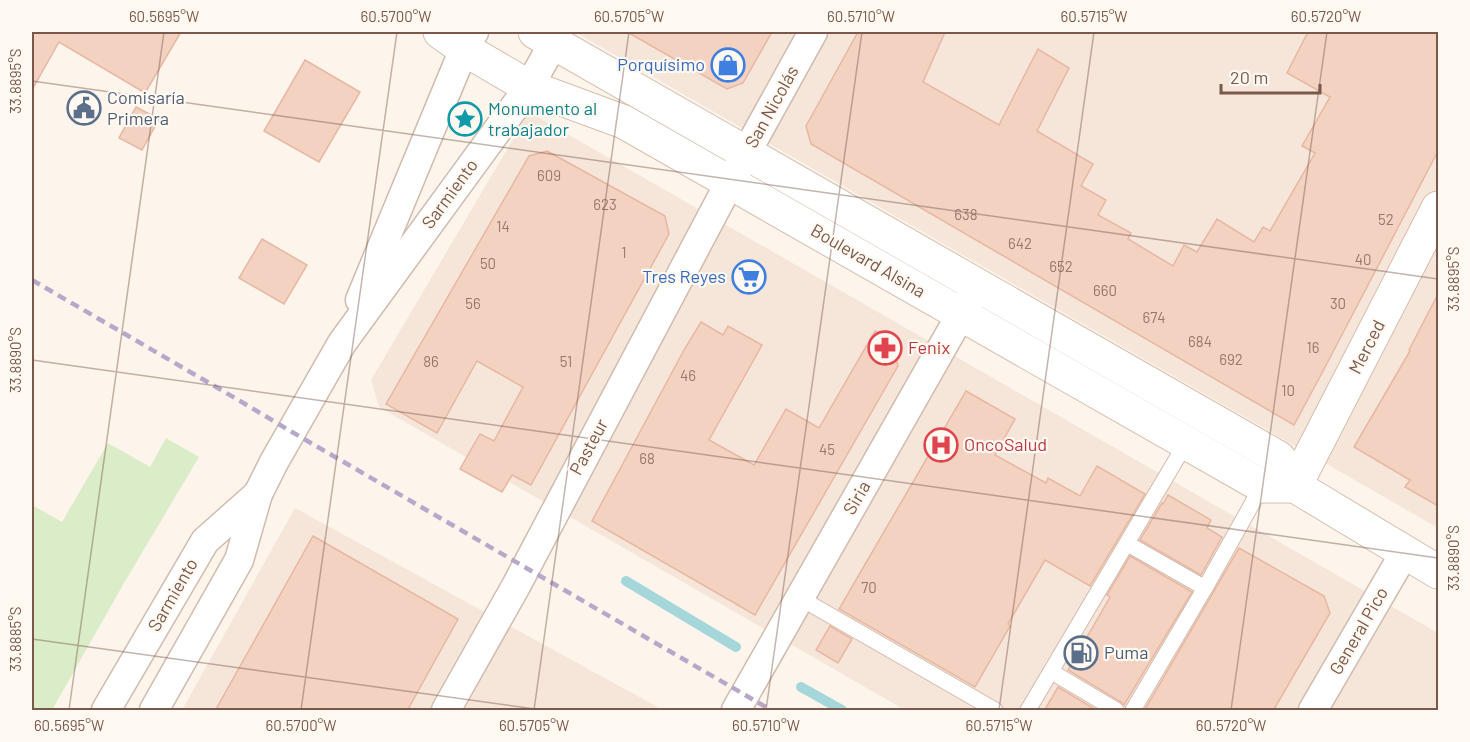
<svg xmlns="http://www.w3.org/2000/svg" width="1470" height="742" viewBox="0 0 1470 742" font-family="Barlow,sans-serif">
<style>
.residential{fill:#f5e6d9}
.green{fill:#daecc8}
.lines{fill:none;stroke-linecap:round;stroke-linejoin:round}
.stream{stroke:#a4d6da;stroke-width:10}
.building{fill:#f3d2c2;stroke:#e7b7a2;stroke-width:1.5}
.lane-casing{stroke:#d1bbaf;stroke-width:17}
.street-casing{stroke:#d1bbaf;stroke-width:31}
.secondary-casing{stroke:#d6beaf;stroke-width:35}
.lane{stroke:#fff;stroke-width:15}
.street{stroke:#fff;stroke-width:28}
.secondary{stroke:#fff;stroke-width:33}
.rail{stroke:#b7a7c9;stroke-width:4.5;stroke-dasharray:9 6;stroke-linecap:butt}
.ticks{fill:none;stroke:#7a594c;stroke-width:1.5;stroke-opacity:0.45}
.labels{text-anchor:middle;stroke-width:4.5;stroke-linejoin:round;paint-order:stroke}
.number-label{font-size:15px;fill:#98776a}
.shop-label{font-size:18px;fill:#366cbe;stroke:#fff9f2;text-anchor:end}
.service-label{font-size:18px;fill:#4e5e75;stroke:#fff9f2;text-anchor:start}
.street-label{font-size:18px;fill:#7a594c;stroke:#fff9f2}
.culture-label{font-size:18px;fill:#0d838f;stroke:#fff9f2;text-anchor:start}
.health-label{font-size:18px;fill:#be3a42;stroke:#fff9f2;text-anchor:start}
.neatline{fill:none;stroke:#7a594c;stroke-width:2}
.ticks-label{font-size:15px;text-anchor:middle;fill:#7a594c}
</style>
<rect width="100%" height="100%" fill="#fdf5eb"/>
<!-- residential -->
<g class="residential">
<polygon points="575,32 1438,32 1438,528"/>
<polygon points="529,112 1438,633 1438,710 905,710 379,407 371,380"/>
<polygon points="295,508 663,710 182,710"/>
</g>
<!-- green -->
<polygon class="green" points="166,438 199,457 124,583 52,710 32,710 32,505 62,522 108,443 150,467"/>
<g class="lines">
<!-- stream -->
<g class="stream">
<polyline points="626,581 736,647"/>
<polyline points="801,687 842,710"/>
</g>
</g>
<!-- building -->
<g class="building">
<polygon points="32,32 181,32 145,93 59,42 32,90"/>
<polygon points="627,32 772,32 743,83 727,89"/>
<polygon points="858,32 945,32 923,82 999,125 1038,49 1069,68 1037,131 1093,164 1081,186 1106,200 1098,215 1131,233 1128,239 1173,266 1184,245 1197,252 1217,219 1254,242 1263,227 1270,231 1315,153 1302,146 1330,97 1287,73 1308,32 1438,32 1438,151 1322,373 1294,425 811,144 806,126"/>
<polygon points="305,60 360,92 319,162 264,131"/>
<polygon points="136,107 159,119 142,150 119,138"/>
<polygon points="547,151 665,216 669,234 531,485 512,475 502,492 460,469 480,434 494,441 523,387 477,361 437,433 386,404 529,156"/>
<polygon points="262,239 307,265 284,304 239,278"/>
<polygon points="1438,294 1438,506 1405,487 1410,480 1354,447 1410,351 1409,350"/>
<polygon points="701,322 723,335 728,326 762,345 709,440 754,465 786,409 819,428 875,331 892,341 898,366 755,615 592,521 684,350"/>
<polygon points="966,391 1015,419 995,455 1046,483 1048,478 1080,496 1097,466 1145,494 1090,586 1045,560 1008,624 1010,626 975,687 839,609"/>
<polygon points="1168,495 1211,520 1207,528 1222,537 1201,575 1140,540 1162,503 1163,504"/>
<polygon points="313,536 458,619 407,711 215,711"/>
<polygon points="1239,548 1324,596 1330,613 1298,668 1273,711 1144,711"/>
<polygon points="1130,556 1192,592 1124,705 1121,702 1068,670 1110,597 1107,595"/>
<polygon points="830,626 852,639 838,663 816,650"/>
<polygon points="1058,687 1098,711 1044,711"/>
</g>
<g class="lines">
<!-- lane casing -->
<g class="lane-casing">
<g id="lane">
<polyline points="1128,544 1205,588"/>
<polyline points="800,598 995,710"/>
<polyline points="1052,672 1116,710"/>
<polyline points="1028,710 1186,443"/>
<polyline points="1133,710 1205,588 1262,486"/>
</g>
</g>
<!-- street casing -->
<g class="street-casing">
<g id="street">
<polyline points="360,300 464,49 474,32"/>
<polyline points="106,710 205,541 258,494"/>
<polyline points="154,710 239,560 258,494 274,462 342,343 529,87 554,42"/>
<polyline points="446,710 516,586 730,182 813,32"/>
<polyline points="736,710 972,295"/>
<polyline points="1313,710 1405,552"/>
</g>
</g>
<!-- secondary casing -->
<g class="secondary-casing">
<g id="secondary">
<polyline points="440,32 464,49 529,87 624,122 1262,486 1295,486"/>
<polyline points="535,32 1279,458 1295,486 1438,572"/>
<polyline points="1295,486 1438,208"/>
</g>
</g>
<!-- lane -->
<use href="#lane" class="lane"/>
<!-- street -->
<use href="#street" class="street"/>
<!-- secondary -->
<use href="#secondary" class="secondary"/>
<!-- rail -->
<polyline class="rail" points="32,280 235,398 292,432 771,710"/>
</g>
<!-- ticks -->
<path class="ticks" d="M32 81 1438 279M32 360 1438 558M32 639 542 710M69 710 164 32M301 710 397 32M534 710 629 32M766 710 862 32M999 710 1094 32M1231 710 1327 32"/>
<!-- icons -->
<defs>
<g id="shop-ring" transform="scale(1.725)"><circle r="9.5" fill="#fff9f2" stroke="#3f7fe0" stroke-width="1.5"/><path d="M-5-2.5h2.3a2.7 3.5 0 0 1 5.4 0H5L5.5 6h-11ZM-1.5-2.5h3a1.5 2.3 0 0 0-3 0Z" fill="#3f7fe0"/></g>
<g id="civic-ring" transform="scale(1.725)"><circle r="9.5" fill="#fff9f2" stroke="#5c6f8a" stroke-width="1.5"/><path d="M-.6-6.5H3V-4.5H.6V-3L4-1V1h2V6H-6V1h2V-1L-.6-3ZM-1.2 2.5V6h2.4V2.5Z" fill="#5c6f8a"/></g>
<g id="sight-ring" transform="scale(1.725)"><circle r="9.5" fill="#fff9f2" stroke="#0f9aa8" stroke-width="1.5"/><path d="M0-6L1.8-2.2L6-1.7L2.9 1.2L3.7 5.4L0 3.3L-3.7 5.4L-2.9 1.2L-6-1.7L-1.8-2.2Z" fill="#0f9aa8"/></g>
<g id="supermarket-ring" transform="scale(1.725)"><circle r="9.5" fill="#fff9f2" stroke="#3f7fe0" stroke-width="1.5"/><path d="M-6-5.5h2.5l.6 2H6L4.5 2H-2.5L-4.4-4H-6ZM-1.5 3.2a1.3 1.3 0 1 0 .1 0ZM3 3.2a1.3 1.3 0 1 0 .1 0Z" fill="#3f7fe0"/></g>
<g id="pharmacy-ring" transform="scale(1.725)"><circle r="9.5" fill="#fff9f2" stroke="#e0444e" stroke-width="1.5"/><path d="M-2-6h4v4h4v4h-4v4h-4v-4h-4v-4h4Z" fill="#e0444e"/></g>
<g id="hospital-ring" transform="scale(1.725)"><circle r="9.5" fill="#fff9f2" stroke="#e0444e" stroke-width="1.5"/><path d="M-5-5h3v3.5h4V-5h3V5h-3V1.5h-4V5h-3Z" fill="#e0444e"/></g>
<g id="fuel-ring" transform="scale(1.725)"><circle r="9.5" fill="#fff9f2" stroke="#5c6f8a" stroke-width="1.5"/><path d="M-5.5-6h7V0h2V4h1.3V-2.5L3-4.5l.8-.8L6-3V5H2.5V1h-1V6h-7ZM-4.2-4.7v3.2H.2V-4.7Z" fill="#5c6f8a"/></g>
</defs>
<g fill-rule="evenodd">
<use href="#shop-ring" x="728" y="65"/>
<use href="#civic-ring" x="84" y="108"/>
<use href="#sight-ring" x="465" y="119"/>
<use href="#supermarket-ring" x="749" y="277"/>
<use href="#pharmacy-ring" x="885" y="348"/>
<use href="#hospital-ring" x="941" y="445"/>
<use href="#fuel-ring" x="1081" y="653"/>
</g>
<g class="labels">
<!-- number labels -->
<g class="number-label">
<text x="549" y="181">609</text>
<text x="605" y="210">623</text>
<text x="966" y="220">638</text>
<text x="1386" y="225">52</text>
<text x="503" y="232">14</text>
<text x="1020" y="249">642</text>
<text x="624" y="258">1</text>
<text x="1363" y="265">40</text>
<text x="488" y="269">50</text>
<text x="1061" y="272">652</text>
<text x="1105" y="296">660</text>
<text x="473" y="309">56</text>
<text x="1338" y="309">30</text>
<text x="1154" y="323">674</text>
<text x="1200" y="347">684</text>
<text x="1313" y="353">16</text>
<text x="1231" y="365">692</text>
<text x="431" y="367">86</text>
<text x="566" y="367">51</text>
<text x="688" y="381">46</text>
<text x="1288" y="396">10</text>
<text x="827" y="455">45</text>
<text x="647" y="464">68</text>
<text x="869" y="593">70</text>
</g>
<!-- shop labels -->
<g class="shop-label">
<text x="705" y="71">Porquísimo</text>
<text x="726" y="283">Tres Reyes</text>
</g>
<!-- service labels -->
<g class="service-label">
<text x="107" y="104">Comisaría<tspan x="107" dy="21">Primera</tspan></text>
<text x="1104" y="659">Puma</text>
</g>
<!-- street labels -->
<g class="street-label">
<text transform="translate(772 107) rotate(-61)" y="6">San Nicolás</text>
<text transform="translate(450 194) rotate(-54)" y="6">Sarmiento</text>
<text transform="translate(868 261) rotate(30)" y="6">Boulevard Alsina</text>
<text transform="translate(1367 347) rotate(-63)" y="6">Merced</text>
<text transform="translate(589 447) rotate(-62)" y="6">Pasteur</text>
<text transform="translate(857 498) rotate(-60)" y="6">Siria</text>
<text transform="translate(173 595) rotate(-60)" y="6">Sarmiento</text>
<text transform="translate(1359 631) rotate(-60)" y="6">General Pico</text>
</g>
<!-- culture labels -->
<g class="culture-label">
<text x="488" y="115">Monumento al<tspan x="488" dy="21">trabajador</tspan></text>
</g>
<!-- health labels -->
<g class="health-label">
<text x="908" y="354">Fenix</text>
<text x="964" y="451">OncoSalud</text>
</g>
</g>
<!-- border -->
<rect width="1470" height="742" fill="none" stroke="#fff9f2" stroke-width="66"/>
<!-- scale -->
<path d="M1221 84v9h99v-9" fill="none" stroke="#7a594c" stroke-width="3"/>
<text x="1230" y="84" font-size="18" fill="#7a594c" stroke="#fff9f2" stroke-width="4.5" paint-order="stroke">20 m</text>
<rect x="33" y="33" width="1404" height="676" class="neatline"/>
<g class="ticks-label">
<text x="164" y="22">60.5695°W</text>
<text x="396" y="22">60.5700°W</text>
<text x="629" y="22">60.5705°W</text>
<text x="861" y="22">60.5710°W</text>
<text x="1094" y="22">60.5715°W</text>
<text x="1326" y="22">60.5720°W</text>
<text transform="translate(16 81) rotate(-90)" y="5">33.8895°S</text>
<text transform="translate(1454 279) rotate(-90)" y="5">33.8895°S</text>
<text transform="translate(16 360) rotate(-90)" y="5">33.8890°S</text>
<text transform="translate(1454 558) rotate(-90)" y="5">33.8890°S</text>
<text transform="translate(16 639) rotate(-90)" y="5">33.8885°S</text>
<text x="69" y="731">60.5695°W</text>
<text x="301" y="731">60.5700°W</text>
<text x="534" y="731">60.5705°W</text>
<text x="766" y="731">60.5710°W</text>
<text x="999" y="731">60.5715°W</text>
<text x="1231" y="731">60.5720°W</text>
</g>
</svg>
